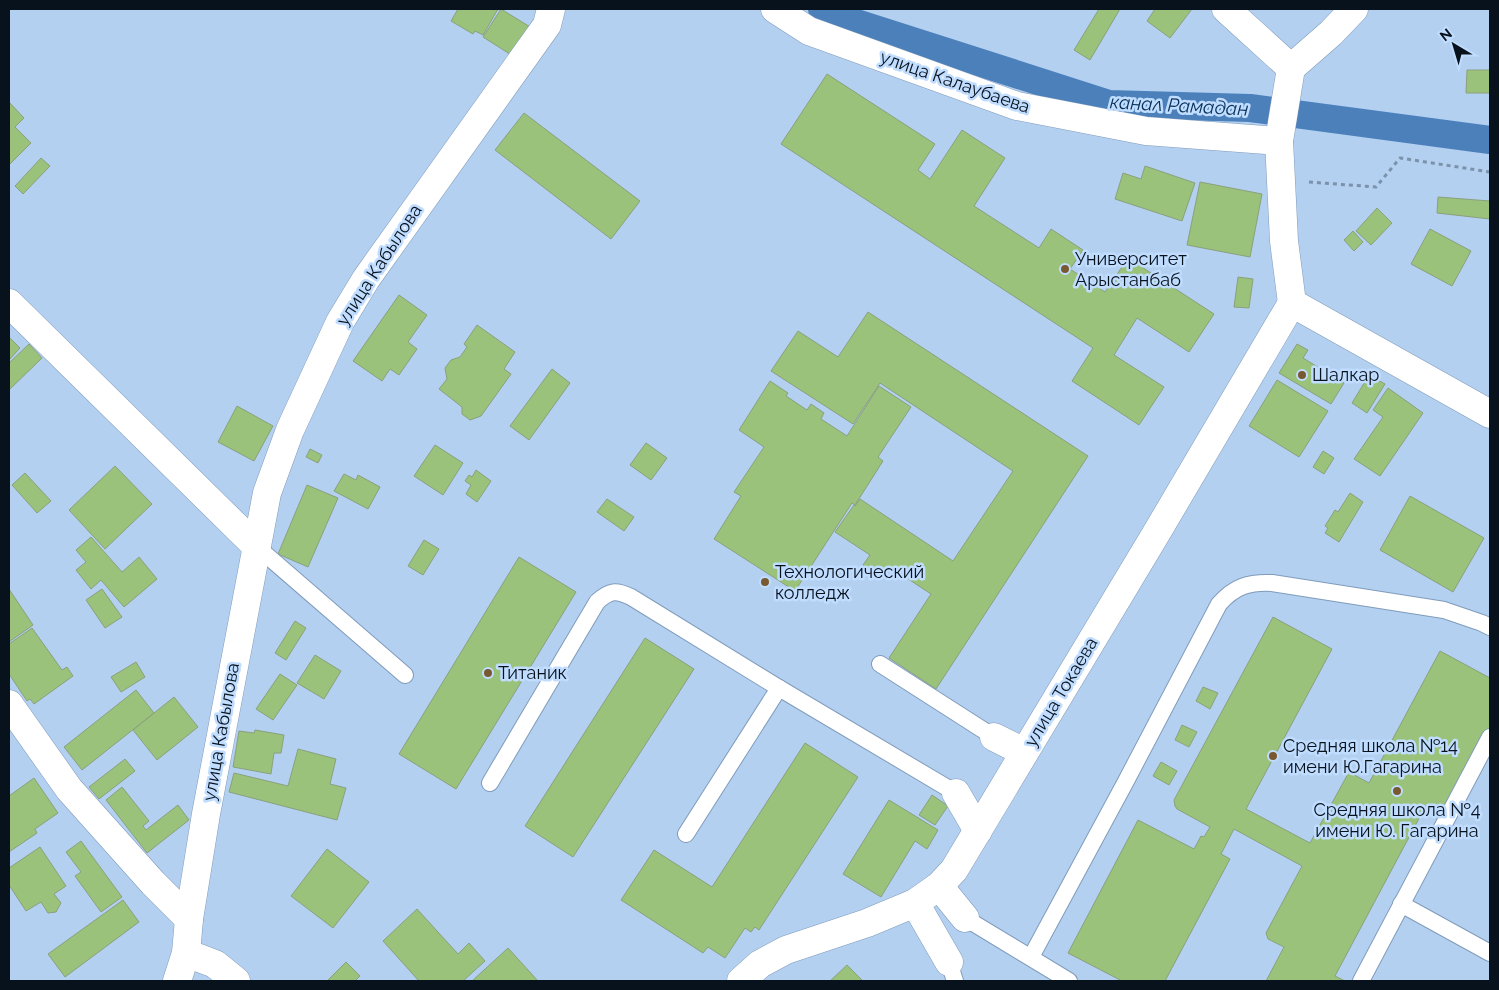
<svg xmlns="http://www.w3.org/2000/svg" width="1499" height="990" viewBox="0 0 1499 990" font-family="Raleway,sans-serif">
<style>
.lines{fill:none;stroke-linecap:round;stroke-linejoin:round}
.canal{stroke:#4b80bb;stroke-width:28}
.building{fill:#9ac27a;stroke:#8ba07c}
.service-casing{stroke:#809cbb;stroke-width:18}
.minor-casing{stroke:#809cbb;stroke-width:29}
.path{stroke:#7b92ab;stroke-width:3;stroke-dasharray:4 4;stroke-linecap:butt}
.service{stroke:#fff;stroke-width:16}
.minor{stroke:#fff;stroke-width:28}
.poi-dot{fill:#79592f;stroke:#c0ddff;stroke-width:2}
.labels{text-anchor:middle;stroke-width:5;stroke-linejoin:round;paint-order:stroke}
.street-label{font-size:18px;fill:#08121d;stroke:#c0ddff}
.poi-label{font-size:18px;fill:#08121d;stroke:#c0ddff;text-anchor:start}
.water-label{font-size:19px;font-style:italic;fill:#073057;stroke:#c0ddff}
</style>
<rect width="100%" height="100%" fill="#b3d0f1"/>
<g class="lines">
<!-- canal -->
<polyline class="canal" points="822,9 844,19 1109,104 1250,108 1490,140"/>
</g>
<!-- building -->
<g class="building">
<polygon points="458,9 498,9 483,35 475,31 473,34 451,21"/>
<polygon points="501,9 535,30 516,58 483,37"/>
<polygon points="1099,9 1120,9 1090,60 1074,50"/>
<polygon points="1155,9 1192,9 1170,38 1147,21"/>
<polygon points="1467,70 1490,70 1490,93 1466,93"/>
<polygon points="827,74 935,144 918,170 930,179 962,130 1005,158 974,206 1039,248 1051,229 1083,250 1070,269 1105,292 1128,258 1214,314 1189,352 1137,318 1114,355 1164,387 1139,425 1072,381 1093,348 781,144"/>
<polygon points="9,102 24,118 15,127 31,143 9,165"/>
<polygon points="524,113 640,201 611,239 495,150"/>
<polygon points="41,158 50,166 23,194 15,186"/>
<polygon points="1145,166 1195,183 1182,221 1115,199 1123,173 1141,179"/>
<polygon points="1200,182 1262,194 1250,257 1187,245"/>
<polygon points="1438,197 1490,201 1490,219 1437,213"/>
<polygon points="1377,208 1392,223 1371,245 1356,231"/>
<polygon points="1430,229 1471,251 1452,286 1411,264"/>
<polygon points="1353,231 1363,242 1354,251 1344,240"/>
<polygon points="1238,277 1253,279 1249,308 1234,307"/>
<polygon points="399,295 427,315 408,342 417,349 399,375 390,369 382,381 353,361"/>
<polygon points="868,312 1088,456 936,689 889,658 931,594 890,567 883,578 863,565 870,555 835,532 854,505 855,506 860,499 953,561 1013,471 880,383 853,424 771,371 798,331 838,357"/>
<polygon points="477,325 515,352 504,369 511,374 481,416 470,420 462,414 462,407 439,389 447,379 445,368 451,360 460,357 467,347 464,344"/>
<polygon points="9,337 20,348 9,360"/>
<polygon points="29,344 42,358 9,390 9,363"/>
<polygon points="1297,344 1308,350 1303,358 1344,383 1331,404 1279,373"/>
<polygon points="552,369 570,383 529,440 510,426"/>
<polygon points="1369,375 1385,384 1367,413 1352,403"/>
<polygon points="1277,380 1328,411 1299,457 1249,426"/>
<polygon points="770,381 788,393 786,396 807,410 811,404 824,413 821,419 847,436 879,386 911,407 878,457 883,461 855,505 852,503 795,591 714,539 741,496 734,492 764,447 739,430"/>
<polygon points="1388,388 1423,413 1380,476 1354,459 1383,417 1373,410"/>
<polygon points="237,406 273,426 254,461 218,442"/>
<polygon points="646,443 667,458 651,480 630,465"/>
<polygon points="435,445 463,463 443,495 414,476"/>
<polygon points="310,449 322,455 318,463 306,457"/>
<polygon points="1323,451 1334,458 1324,474 1313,467"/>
<polygon points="115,466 152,504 105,549 69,510"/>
<polygon points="476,470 491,481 477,502 466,494 471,485 465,481 469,475 472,477"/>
<polygon points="25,473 51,501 37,513 12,485"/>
<polygon points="344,474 356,480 358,475 380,487 368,509 334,491"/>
<polygon points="307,485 338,498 308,567 278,554"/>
<polygon points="1350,493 1363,502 1339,542 1325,533 1328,528 1325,526 1335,510 1338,512"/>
<polygon points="1410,496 1484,538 1453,592 1380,550"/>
<polygon points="607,499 634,517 624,531 597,512"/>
<polygon points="91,537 122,572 139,557 157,579 124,607 101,580 91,589 76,570 86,562 76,550"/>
<polygon points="424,540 439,549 423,575 408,566"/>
<polygon points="519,557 576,592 456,789 399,754"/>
<polygon points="9,589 33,625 9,642"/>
<polygon points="102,589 122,617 105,628 86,600"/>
<polygon points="1273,617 1332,649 1246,809 1310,843 1349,772 1369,783 1440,651 1490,678 1490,729 1441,820 1423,811 1335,976 1345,981 1266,981 1284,947 1268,939 1266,933 1302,866 1234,829 1221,854 1230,859 1165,981 1122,981 1068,953 1138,820 1194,849 1201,836 1204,837 1210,827 1177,809 1175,806 1174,800"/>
<polygon points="295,621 306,628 286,660 275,653"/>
<polygon points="32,628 62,670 67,667 73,676 34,704 30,699 27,701 9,674 9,644"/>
<polygon points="645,638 694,669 573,857 525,826"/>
<polygon points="315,655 341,671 324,699 297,683"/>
<polygon points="136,662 145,677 121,692 111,677"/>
<polygon points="280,674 297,685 273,720 256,709"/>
<polygon points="1203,687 1218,693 1210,709 1196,701"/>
<polygon points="136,690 154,713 82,770 64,747"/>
<polygon points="174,697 198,727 157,760 133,730"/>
<polygon points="1182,725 1197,732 1189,747 1175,740"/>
<polygon points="255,730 284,735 281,753 274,753 271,774 233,767 239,731 254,733"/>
<polygon points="805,743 858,777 759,930 755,927 751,932 745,928 725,958 708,947 703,953 621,900 654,850 712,887"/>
<polygon points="298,749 336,759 330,784 346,788 337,820 229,792 234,773 288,786"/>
<polygon points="125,759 135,771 99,799 89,787"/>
<polygon points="1161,762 1177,771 1169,785 1153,776"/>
<polygon points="34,778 58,813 35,829 37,833 9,852 9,796"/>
<polygon points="122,787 149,821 143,826 146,830 178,805 189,820 147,853 106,800"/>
<polygon points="932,795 948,806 935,825 919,815"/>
<polygon points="889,800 938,830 927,849 915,841 881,897 843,874"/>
<polygon points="81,841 122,897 101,912 75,876 81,872 66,852"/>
<polygon points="40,847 66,886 54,894 61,903 56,912 48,913 41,902 26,911 9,885 9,868"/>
<polygon points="327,849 369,882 333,928 291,896"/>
<polygon points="123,900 139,922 65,977 48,954"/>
<polygon points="417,909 458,954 469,943 485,961 463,981 419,981 383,941"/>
<polygon points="508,948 538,981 472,981"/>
<polygon points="346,962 360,976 355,981 327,981"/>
<polygon points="847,965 863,981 830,981"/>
</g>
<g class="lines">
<!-- service casing -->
<g class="service-casing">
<g id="service">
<polyline points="256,546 405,675"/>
<polyline points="880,664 994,737"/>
<path d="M490 783 597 602C610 590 616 590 631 597L779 688 956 793"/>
<polyline points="686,834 779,688"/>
<polyline points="1401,904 1490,953"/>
<polyline points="965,918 1069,981"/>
<path d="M1031 957 1125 783 1219 604C1235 586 1249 582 1272 583L1444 610 1482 623 1490 627"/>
<polyline points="949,962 955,981"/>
<polyline points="1361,981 1490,737"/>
</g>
</g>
<!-- minor casing -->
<g class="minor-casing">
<g id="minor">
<polyline points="775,9 809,31 1017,106 1146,131 1279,141"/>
<polyline points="1226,9 1291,68"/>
<polyline points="9,303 256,546"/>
<polyline points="1292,303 1284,241 1279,141 1291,68 1331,33 1354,9"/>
<polyline points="1292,303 1490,414"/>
<polyline points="9,704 69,789 153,883 189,919"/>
<polyline points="994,737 1024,752"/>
<polyline points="956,793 978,831"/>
<polyline points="939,886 965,918"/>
<polyline points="915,903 949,962"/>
<polyline points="186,953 215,964 236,981"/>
<polyline points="177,981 186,953 189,919 206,814 267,493 290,430 340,322 366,279 547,25 551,9"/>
<polyline points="741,981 760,964 786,950 867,923 915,903 939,886 954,870 1157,532 1292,303"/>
</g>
</g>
<!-- path -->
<polyline class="path" points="1309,182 1376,187 1400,158 1490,172"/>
<!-- service -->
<use href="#service" class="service"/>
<!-- minor -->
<use href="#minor" class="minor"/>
</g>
<!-- markers -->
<g class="poi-dot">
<circle cx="1065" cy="269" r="5"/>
<circle cx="1302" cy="375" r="5"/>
<circle cx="765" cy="582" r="5"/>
<circle cx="488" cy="673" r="5"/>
<circle cx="1273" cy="756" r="5"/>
<circle cx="1397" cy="791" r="5"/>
</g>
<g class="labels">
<!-- street labels -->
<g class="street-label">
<text transform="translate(955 82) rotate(19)" y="6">улица Калаубаева</text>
<text transform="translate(379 265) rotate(-57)" y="6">улица Кабылова</text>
<text transform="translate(1061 692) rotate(-59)" y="6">улица Токаева</text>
<text transform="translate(221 732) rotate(-80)" y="6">улица Кабылова</text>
</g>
<!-- poi labels -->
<g class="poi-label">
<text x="1075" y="265">Университет<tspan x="1075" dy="21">Арыстанбаб</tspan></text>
<text x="1312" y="381">Шалкар</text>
<text x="775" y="578">Технологический<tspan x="775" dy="21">колледж</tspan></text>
<text x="498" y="679">Титаник</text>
<text x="1283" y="752">Средняя школа №14<tspan x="1283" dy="21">имени Ю.Гагарина</tspan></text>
<text x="1397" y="816" text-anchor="middle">Средняя школа №4<tspan x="1397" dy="21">имени Ю. Гагарина</tspan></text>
</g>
<!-- water labels -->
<g class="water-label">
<text transform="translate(1179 105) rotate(3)" y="7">канал Рамадан</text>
</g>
</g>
<!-- border -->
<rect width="1499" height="990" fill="none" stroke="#08121d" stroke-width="20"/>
<!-- north arrow -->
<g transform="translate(1454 45) rotate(322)" stroke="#c0ddff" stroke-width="4" paint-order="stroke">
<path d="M0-4L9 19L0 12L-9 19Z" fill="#08121d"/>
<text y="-8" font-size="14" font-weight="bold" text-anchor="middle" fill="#08121d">N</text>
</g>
</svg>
